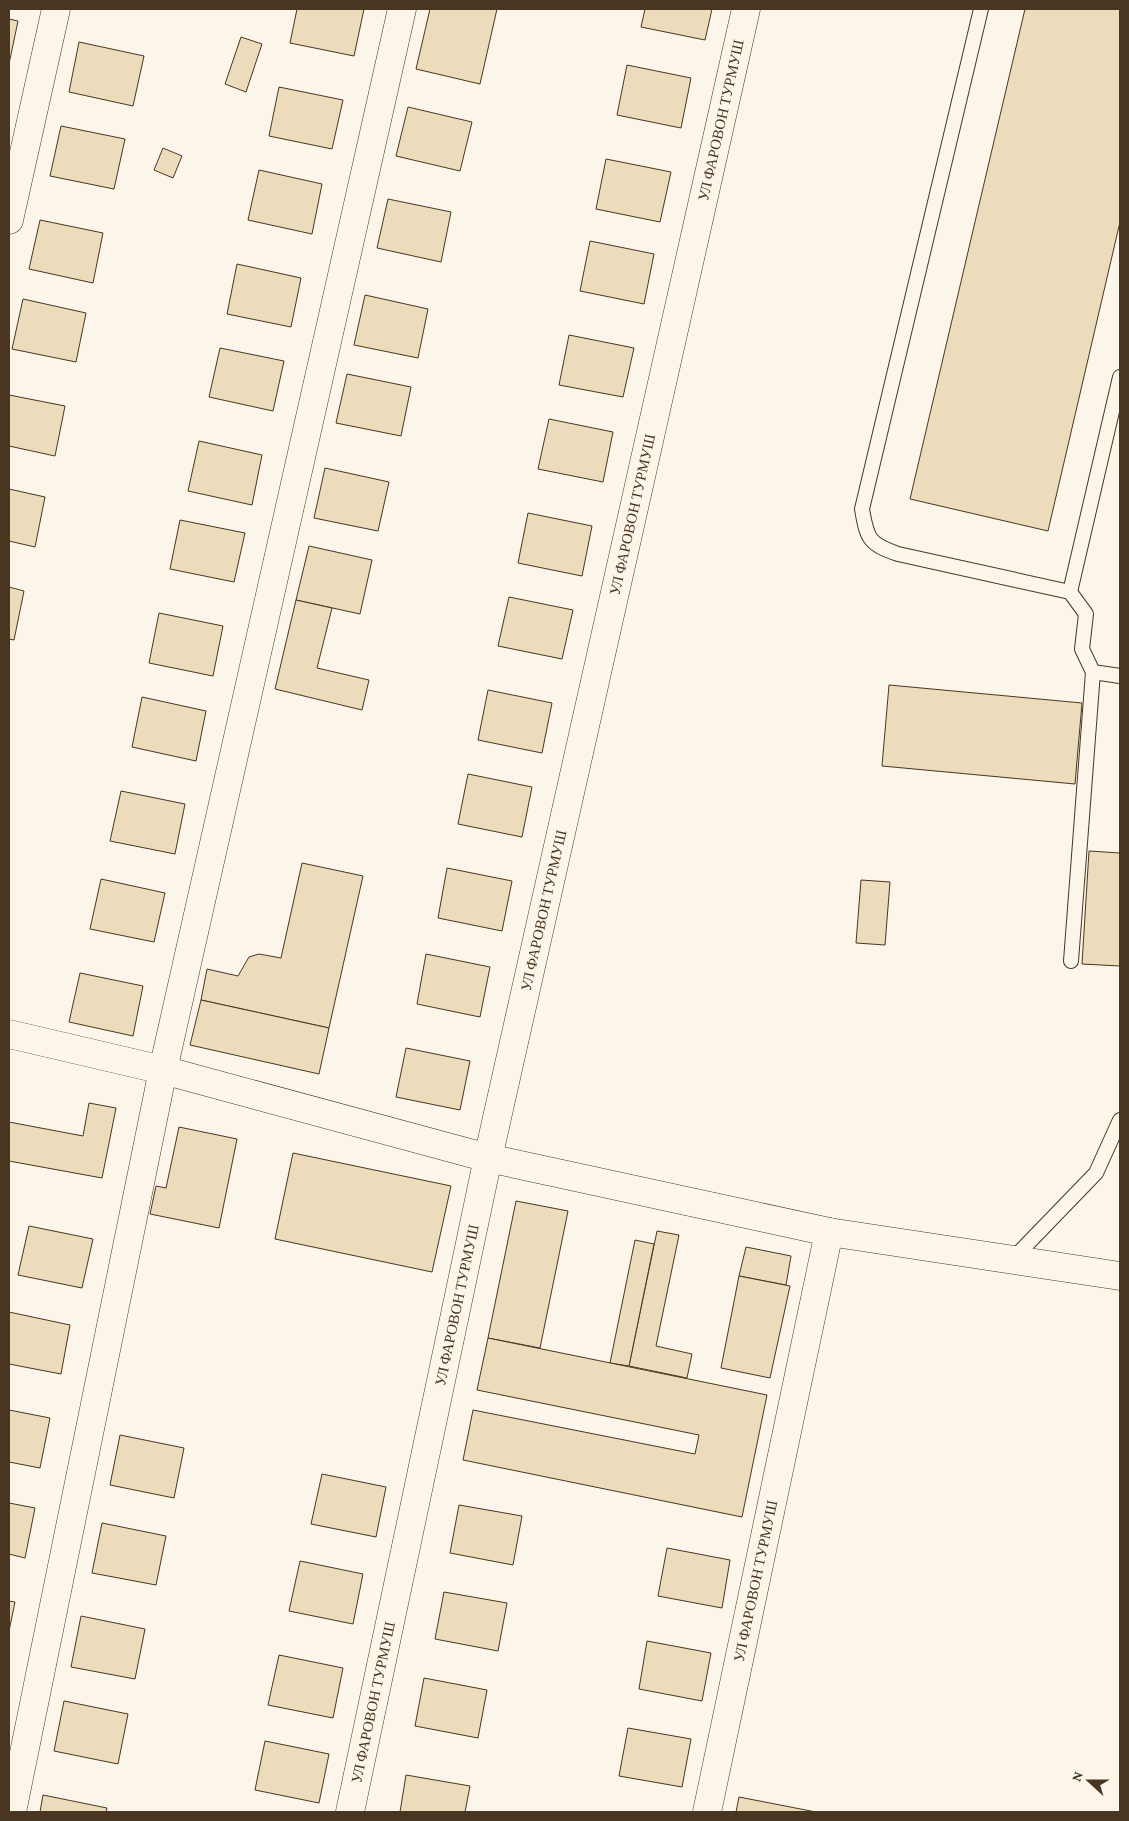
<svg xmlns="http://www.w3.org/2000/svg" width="1129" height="1821" viewBox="0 0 1129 1821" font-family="'Crimson Pro',serif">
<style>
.building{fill:#ecdcbc;stroke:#4a3520}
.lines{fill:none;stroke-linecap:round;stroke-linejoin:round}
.service-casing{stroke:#4a3520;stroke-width:16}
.minor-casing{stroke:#4a3520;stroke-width:29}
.service{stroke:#fbf6e9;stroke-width:14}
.minor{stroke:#fbf6e9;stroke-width:28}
.labels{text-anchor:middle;stroke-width:4;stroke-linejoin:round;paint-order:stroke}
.street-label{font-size:15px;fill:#4a3520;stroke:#fbf6e9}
</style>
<rect width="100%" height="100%" fill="#fbf6e9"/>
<!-- building -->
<g class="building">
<polygon points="297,9 364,9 354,56 290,43"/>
<polygon points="430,9 497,9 480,84 416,69"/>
<polygon points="645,9 712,9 705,40 641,27"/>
<polygon points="1025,9 1120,9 1120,222 1048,531 910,499"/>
<polygon points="9,19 18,21 9,64"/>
<polygon points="241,37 262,44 246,92 225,84"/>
<polygon points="79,42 144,56 133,106 69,92"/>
<polygon points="627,65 691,78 681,128 617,115"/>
<polygon points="279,87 343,100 332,149 269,136"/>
<polygon points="408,107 472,122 460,171 396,156"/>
<polygon points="61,126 125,139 114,189 50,176"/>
<polygon points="163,148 182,156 173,178 154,170"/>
<polygon points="606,159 671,172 660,222 596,209"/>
<polygon points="259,170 322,184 312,234 248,220"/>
<polygon points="388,199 451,212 441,262 377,248"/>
<polygon points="40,220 103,233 93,283 29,269"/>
<polygon points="590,241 654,254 644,304 580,291"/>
<polygon points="237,264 301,278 291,327 227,314"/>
<polygon points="365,295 428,309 418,358 354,345"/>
<polygon points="23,299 86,313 76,362 12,349"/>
<polygon points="569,335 634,348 623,397 559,385"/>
<polygon points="220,348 284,361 273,411 209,397"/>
<polygon points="347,374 411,387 401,436 336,423"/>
<polygon points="9,395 65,406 55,456 9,446"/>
<polygon points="549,419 613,432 603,482 538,469"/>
<polygon points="199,441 262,455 252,505 188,491"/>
<polygon points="325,468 389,482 378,531 314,518"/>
<polygon points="9,489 45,497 35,547 9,541"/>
<polygon points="528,513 592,526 582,576 518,563"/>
<polygon points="180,520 245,533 234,582 170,569"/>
<polygon points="309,546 372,560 360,614 296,600"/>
<polygon points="9,587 24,591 14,640 9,639"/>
<polygon points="509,597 573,610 562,659 498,646"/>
<polygon points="296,600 332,608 317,668 369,680 362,710 275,689"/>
<polygon points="159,613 223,626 213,676 149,663"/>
<polygon points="889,685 1082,703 1075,784 882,766"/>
<polygon points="488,690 552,703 542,753 478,740"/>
<polygon points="142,697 206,711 196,761 132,747"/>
<polygon points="468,774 532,787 522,837 458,824"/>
<polygon points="121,791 185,804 175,854 110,841"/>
<polygon points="1089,851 1120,853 1120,966 1082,964"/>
<polygon points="302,863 363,876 329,1028 201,1000 207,969 238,976 249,957 259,954 281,958"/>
<polygon points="447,868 512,881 502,931 438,918"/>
<polygon points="101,879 165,893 154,942 90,929"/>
<polygon points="861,880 890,882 885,945 856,943"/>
<polygon points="426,954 490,967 480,1017 417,1004"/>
<polygon points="80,973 143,986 133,1036 69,1022"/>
<polygon points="201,1000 329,1028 319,1074 190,1045"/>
<polygon points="406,1048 470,1061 460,1110 396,1097"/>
<polygon points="89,1103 116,1108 102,1178 9,1161 9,1122 83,1136"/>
<polygon points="179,1127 237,1139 219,1228 150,1214 156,1186 166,1188"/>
<polygon points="293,1153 451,1186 432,1272 275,1239"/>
<polygon points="516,1201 568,1211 540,1348 488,1338"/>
<polygon points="29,1226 93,1239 82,1288 18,1275"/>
<polygon points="657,1231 679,1235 656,1346 692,1354 687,1378 629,1366"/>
<polygon points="635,1240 654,1244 629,1366 610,1363"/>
<polygon points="746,1247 791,1256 786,1285 739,1276"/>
<polygon points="739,1276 790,1286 770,1378 721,1368"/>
<polygon points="9,1312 70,1325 61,1374 9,1364"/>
<polygon points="488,1338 767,1395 742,1517 463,1460 473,1410 695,1454 699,1435 477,1390"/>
<polygon points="9,1410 50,1418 40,1468 9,1462"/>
<polygon points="120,1435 184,1448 174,1498 110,1485"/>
<polygon points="322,1474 386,1487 376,1537 311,1524"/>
<polygon points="9,1503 35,1508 25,1558 9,1554"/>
<polygon points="459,1505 522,1516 513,1565 450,1553"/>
<polygon points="102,1523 166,1536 156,1585 92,1573"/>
<polygon points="667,1548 730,1560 722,1608 658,1596"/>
<polygon points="300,1561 363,1574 353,1624 289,1611"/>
<polygon points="444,1592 507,1603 498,1651 435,1639"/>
<polygon points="9,1601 15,1602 9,1631"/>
<polygon points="81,1616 145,1629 135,1679 71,1667"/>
<polygon points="647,1641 711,1653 702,1701 639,1689"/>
<polygon points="279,1655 343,1668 333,1718 268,1705"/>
<polygon points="424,1678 487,1690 478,1738 415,1726"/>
<polygon points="64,1701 128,1714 118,1764 54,1751"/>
<polygon points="628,1728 691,1739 682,1787 619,1776"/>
<polygon points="265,1741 329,1754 319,1803 255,1790"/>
<polygon points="406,1775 470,1786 465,1812 400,1812"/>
<polygon points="43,1795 107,1808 106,1812 40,1812"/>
<polygon points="739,1797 816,1812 736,1812"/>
</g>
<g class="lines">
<!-- service casing -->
<g class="service-casing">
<g id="service">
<path d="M981 9 862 509C867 539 869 544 898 554L1070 592 1086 614 1082 649 1093 672 1120 676"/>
<polyline points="1070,592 1120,377"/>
<polyline points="1071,961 1093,672"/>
<polyline points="1012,1260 1096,1173 1120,1120"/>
</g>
</g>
<!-- minor casing -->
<g class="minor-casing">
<g id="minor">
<polyline points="9,220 56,9"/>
<polyline points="9,1034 163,1070 488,1158 829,1232 1120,1276"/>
<polyline points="12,1812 163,1070 402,9"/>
<path id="s1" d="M350 1812 488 1158 746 9"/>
<path id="s2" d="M707 1812 829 1232"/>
</g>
</g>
<!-- service -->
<use href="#service" class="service"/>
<!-- minor -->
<use href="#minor" class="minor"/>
</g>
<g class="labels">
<!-- street labels -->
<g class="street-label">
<text dy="5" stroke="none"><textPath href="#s1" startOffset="1732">УЛ ФАРОВОН ТУРМУШ</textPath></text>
<text dy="5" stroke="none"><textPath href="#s1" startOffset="1328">УЛ ФАРОВОН ТУРМУШ</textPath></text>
<text dy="5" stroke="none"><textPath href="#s1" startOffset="922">УЛ ФАРОВОН ТУРМУШ</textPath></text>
<text dy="5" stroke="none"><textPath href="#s1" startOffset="518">УЛ ФАРОВОН ТУРМУШ</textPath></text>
<text dy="5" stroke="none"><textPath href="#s2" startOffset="236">УЛ ФАРОВОН ТУРМУШ</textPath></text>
<text dy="5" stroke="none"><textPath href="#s1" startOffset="112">УЛ ФАРОВОН ТУРМУШ</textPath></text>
</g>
</g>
<!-- border -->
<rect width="1129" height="1821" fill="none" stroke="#4a3520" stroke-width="20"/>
<!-- north arrow -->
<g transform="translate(1089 1781) rotate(291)" stroke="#fbf6e9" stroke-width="4" paint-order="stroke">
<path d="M0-4L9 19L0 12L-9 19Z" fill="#4a3520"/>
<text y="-8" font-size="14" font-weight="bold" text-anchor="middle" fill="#4a3520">N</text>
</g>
</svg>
